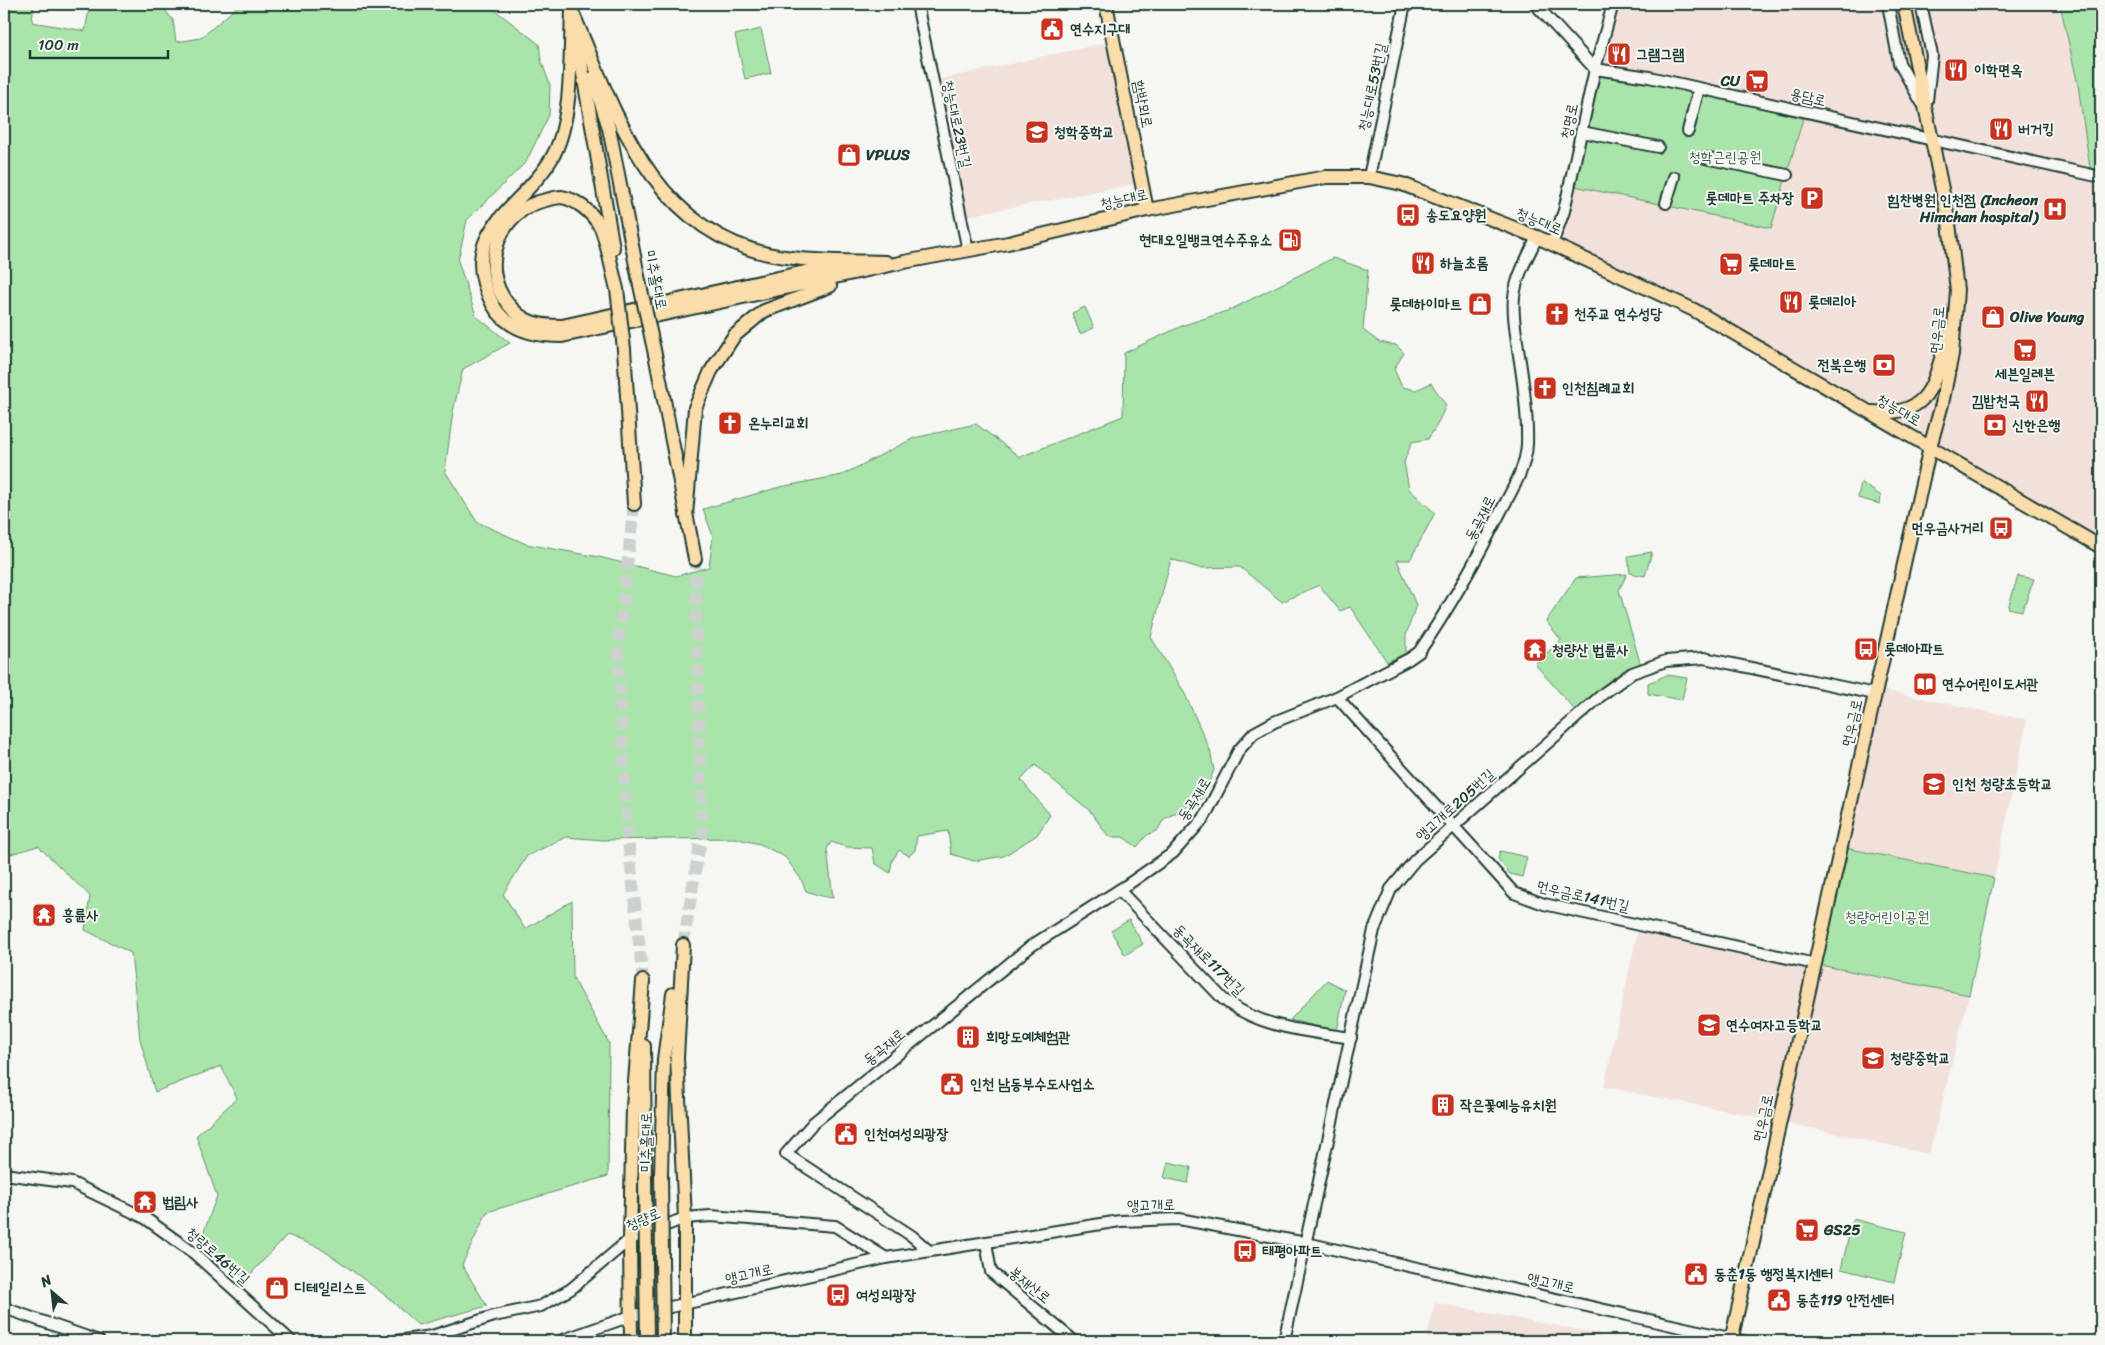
<svg xmlns="http://www.w3.org/2000/svg" width="2105" height="1345" viewBox="0 0 2105 1345" font-family="Sriracha,'Poor Story',sans-serif">
<style>
.built{fill:#f2e0db}
.green{fill:#a9e4aa;stroke:#64906f}
.lines{fill:none;stroke-linecap:round;stroke-linejoin:round}
.major-tunnel{stroke:#cbd1cc;stroke-width:12;stroke-dasharray:12 6;stroke-linecap:butt}
.minor-casing{stroke:#1f3d34;stroke-width:14}
.major-casing{stroke:#1f3d34;stroke-width:16}
.minor{stroke:#f6f6f2;stroke-width:10}
.major{stroke:#fbddab;stroke-width:12}
.major-bridge-casing{stroke:#1f3d34;stroke-width:16;stroke-linecap:butt}
.major-bridge{stroke:#fbddab;stroke-width:12}
.labels{text-anchor:middle;stroke-width:4;stroke-linejoin:round;paint-order:stroke}
.poi-label{font-size:15px;font-weight:bold;fill:#1f3d34;stroke:#f6f6f2;text-anchor:start}
.street-label{font-size:15px;fill:#1f3d34;stroke:#f6f6f2}
.park-label{font-size:15px;fill:#3b5e4c;stroke:#f6f6f2}
</style>
<rect width="100%" height="100%" fill="#f6f6f2"/>
<filter id="ink" filterUnits="userSpaceOnUse"><feTurbulence type="fractalNoise" baseFrequency=".02" numOctaves="2"/><feDisplacementMap in="SourceGraphic" scale="10" xChannelSelector="R" yChannelSelector="G"/><feConvolveMatrix kernelMatrix="1 2 1 2 8 2 1 2 1" color-interpolation-filters="sRGB"/></filter>
<g filter="url(#ink)">
<!-- built -->
<g class="built">
<polygon points="1610,4 2101,4 2101,547 1823,385 1552,244"/>
<polygon points="1114,41 1141,183 961,217 932,81"/>
<polygon points="1876,689 2027,720 1994,878 1841,847"/>
<polygon points="1639,925 1815,964 1969,995 1929,1154 1779,1121 1604,1087"/>
<polygon points="1435,1303 1600,1334 1599,1341 1426,1341"/>
</g>
<!-- green -->
<g class="green">
<polygon points="4,4 34,4 32,22 85,31 90,4 160,4 173,20 176,42 201,38 240,4 487,4 539,44 541,60 550,85 549,115 526,162 467,220 458,261 476,316 510,343 463,369 453,411 445,471 477,522 526,544 599,557 676,576 709,567 713,536 703,509 780,487 842,475 914,438 976,424 1020,457 1123,416 1124,353 1184,325 1230,310 1333,258 1368,270 1363,330 1379,342 1396,345 1404,353 1394,369 1402,387 1416,390 1431,383 1446,405 1437,425 1428,439 1412,442 1404,462 1409,489 1435,513 1410,560 1397,560 1416,605 1406,635 1406,653 1387,662 1350,607 1340,611 1319,585 1282,602 1240,567 1199,568 1171,559 1151,637 1184,692 1210,750 1214,770 1203,798 1164,819 1157,831 1147,835 1137,847 1123,837 1109,837 1090,811 1035,765 1021,780 1050,815 1037,835 1004,856 974,861 951,854 948,831 917,836 915,850 909,856 899,850 892,861 890,873 875,863 872,848 846,847 831,842 827,849 833,898 821,896 806,891 801,879 785,857 760,844 734,838 603,840 566,837 527,856 503,894 525,929 572,901 573,978 609,1043 608,1176 487,1212 462,1265 487,1306 418,1325 385,1295 339,1261 318,1247 287,1235 246,1279 200,1242 217,1196 196,1136 237,1098 221,1066 155,1092 140,1039 131,953 85,930 90,896 38,846 4,856"/>
<polygon points="2060,4 2101,4 2101,177 2091,175 2078,85"/>
<polygon points="761,29 771,73 745,79 735,35"/>
<polygon points="1595,69 1805,112 1771,228 1570,185"/>
<polygon points="1085,307 1094,328 1080,334 1072,313"/>
<polygon points="1861,482 1881,496 1880,504 1858,498"/>
<polygon points="1652,552 1645,576 1630,573 1628,556"/>
<polygon points="1627,574 1619,590 1642,669 1579,715 1535,664 1561,640 1546,621 1576,578"/>
<polygon points="2018,576 2034,579 2022,611 2008,608"/>
<polygon points="1667,675 1687,678 1682,700 1648,694 1648,683"/>
<polygon points="1841,847 1994,878 1969,995 1815,964"/>
<polygon points="1500,851 1527,857 1522,877 1510,874 1498,859"/>
<polygon points="1129,920 1143,944 1125,955 1111,931"/>
<polygon points="1327,980 1345,990 1337,1031 1290,1020"/>
<polygon points="1168,1162 1191,1167 1188,1183 1164,1178"/>
<polygon points="1853,1219 1906,1232 1894,1282 1841,1269"/>
</g>
<g class="lines">
<!-- major-tunnel -->
<g class="major-tunnel">
<polyline points="634,504 618,647 627,829 643,981"/>
<polyline points="683,945 702,832 695,559"/>
</g>
<!-- minor casing -->
<g class="minor-casing">
<g id="minor">
<polyline points="917,4 968,251"/>
<polyline points="1535,4 1595,69 1649,77 2101,177"/>
<polyline points="1888,4 1899,63 1922,103"/>
<polyline points="1921,4 1932,55 1927,101"/>
<polyline points="1688,131 1699,88"/>
<polyline points="1582,132 1658,147"/>
<polyline points="1705,158 1787,175"/>
<polyline points="1369,177 1405,4"/>
<polyline points="1666,203 1674,177"/>
<polyline points="1552,244 1564,211 1595,69 1613,4"/>
<polyline points="1337,697 1514,893 1544,904 1815,964"/>
<path d="M1119 890 1223 999C1260 1028 1306 1031 1351 1038"/>
<polyline points="4,1174 72,1183 145,1218 195,1254 291,1341"/>
<polyline points="986,1242 991,1272 1074,1341"/>
<path d="M929 1251 912 1236 786 1154 813 1123 1031 946 1127 885 1173 853 1204 818 1239 750 1254 733 1274 722 1337 697 1409 659 1419 652C1450 607 1477 559 1501 511 1512 490 1526 468 1527 444 1528 414 1523 379 1518 349 1516 331 1512 315 1514 297 1516 276 1529 255 1537 237"/>
<polyline points="4,1308 99,1341"/>
<polyline points="396,1341 432,1336 494,1316 541,1306 571,1289 630,1239 685,1218 711,1216 835,1226 886,1258"/>
<polyline points="560,1341 631,1316 886,1258 1120,1221 1179,1219 1306,1243 1743,1341"/>
<polyline points="1284,1341 1374,930 1391,889 1415,860 1604,693 1632,673 1666,661 1704,658 1875,694"/>
</g>
</g>
<!-- major casing -->
<g class="major-casing">
<g id="major">
<polyline points="1106,4 1147,210"/>
<path d="M572 11C570 53 573 117 554 154 526 208 452 229 493 305 507 330 536 336 562 336L904 262 1008 243 1147 210 1326 177H1369L1402 184 1537 237 1694 310 2101 547"/>
<path d="M573 14C615 111 650 228 768 254 806 262 847 261 886 262"/>
<polyline points="576,33 613,248"/>
<polyline points="593,78 609,128 638,276"/>
<path d="M617 289C613 275 606 237 600 226 592 213 577 199 561 197 557 197 551 199 546 200 500 209 477 267 508 304 523 323 538 326 562 326L814 270 859 266"/>
<polyline points="624,349 634,504"/>
<polyline points="656,359 695,559"/>
<path d="M1872 412C1934 417 1933 381 1949 332"/>
<polyline points="686,515 695,408 711,371 734,336 764,311 830,286"/>
<polyline points="683,945 677,1058 685,1218 685,1341"/>
<polyline points="644,1046 645,1177"/>
<polyline points="661,1174 664,1059 673,994"/>
<polyline points="631,1341 630,1239 633,1107 643,981"/>
<polyline points="1731,1341 1930,447 1942,404 1952,354 1957,290 1949,223 1904,4"/>
</g>
</g>
<!-- minor -->
<use href="#minor" class="minor"/>
<!-- major -->
<use href="#major" class="major"/>
<!-- major-bridge casing -->
<g class="major-bridge-casing">
<g id="major-bridge">
<polyline points="638,276 656,359"/>
<polyline points="617,289 624,349"/>
<polyline points="661,1174 663,1341"/>
<polyline points="645,1177 647,1341"/>
</g>
</g>
<!-- major-bridge -->
<use href="#major-bridge" class="major-bridge"/>
</g>
</g>
<!-- icons -->
<defs>
<g id="civic-square" transform="scale(1.25)"><rect x="-9" y="-9" width="18" height="18" rx="4" fill="#c8321e" stroke="#f6f6f2"/><path d="M-.6-6.5H3V-4.5H.6V-3L4-1V1h2V6H-6V1h2V-1L-.6-3ZM-1.2 2.5V6h2.4V2.5Z" fill="#fff"/></g>
<g id="restaurant-square" transform="scale(1.25)"><rect x="-9" y="-9" width="18" height="18" rx="4" fill="#c8321e" stroke="#f6f6f2"/><path d="M-5-6h1v4h1v-4h1v4h1v-4h1v5L-1.5 .5V6h-2V.5L-5-1ZM5-6V6H3V1.5H1.5Q1.5-4 5-6Z" fill="#fff"/></g>
<g id="supermarket-square" transform="scale(1.25)"><rect x="-9" y="-9" width="18" height="18" rx="4" fill="#c8321e" stroke="#f6f6f2"/><path d="M-6-5.5h2.5l.6 2H6L4.5 2H-2.5L-4.4-4H-6ZM-1.5 3.2a1.3 1.3 0 1 0 .1 0ZM3 3.2a1.3 1.3 0 1 0 .1 0Z" fill="#fff"/></g>
<g id="school-square" transform="scale(1.25)"><rect x="-9" y="-9" width="18" height="18" rx="4" fill="#c8321e" stroke="#f6f6f2"/><path d="M0-5L7-2L0 1L-7-2ZM-4 1L0 2.5L4 1V4Q0 6-4 4Z" fill="#fff"/></g>
<g id="shop-square" transform="scale(1.25)"><rect x="-9" y="-9" width="18" height="18" rx="4" fill="#c8321e" stroke="#f6f6f2"/><path d="M-5-2.5h2.3a2.7 3.5 0 0 1 5.4 0H5L5.5 6h-11ZM-1.5-2.5h3a1.5 2.3 0 0 0-3 0Z" fill="#fff"/></g>
<g id="parking-square" transform="scale(1.25)"><rect x="-9" y="-9" width="18" height="18" rx="4" fill="#c8321e" stroke="#f6f6f2"/><path d="M-3.5-5.5H1a3.5 3.5 0 0 1 0 7H-1V5.5H-3.5ZM-1-3.4V-.6H.8a1.4 1.4 0 0 0 0-2.8Z" fill="#fff"/></g>
<g id="hospital-square" transform="scale(1.25)"><rect x="-9" y="-9" width="18" height="18" rx="4" fill="#c8321e" stroke="#f6f6f2"/><path d="M-5-5h3v3.5h4V-5h3V5h-3V1.5h-4V5h-3Z" fill="#fff"/></g>
<g id="bus-square" transform="scale(1.25)"><rect x="-9" y="-9" width="18" height="18" rx="4" fill="#c8321e" stroke="#f6f6f2"/><path d="M-5-6H5V4H4V6H2V4H-2V6H-4V4H-5ZM-3.5-4V0h7V-4ZM-3.5 1.2v1.5H-2V1.2ZM2 1.2v1.5H3.5V1.2Z" fill="#fff"/></g>
<g id="fuel-square" transform="scale(1.25)"><rect x="-9" y="-9" width="18" height="18" rx="4" fill="#c8321e" stroke="#f6f6f2"/><path d="M-5.5-6h7V0h2V4h1.3V-2.5L3-4.5l.8-.8L6-3V5H2.5V1h-1V6h-7ZM-4.2-4.7v3.2H.2V-4.7Z" fill="#fff"/></g>
<g id="church-square" transform="scale(1.25)"><rect x="-9" y="-9" width="18" height="18" rx="4" fill="#c8321e" stroke="#f6f6f2"/><path d="M-1.2-6h2.4v3.5h3.3v2.4h-3.3V6h-2.4V-.1h-3.3v-2.4h3.3Z" fill="#fff"/></g>
<g id="bank-square" transform="scale(1.25)"><rect x="-9" y="-9" width="18" height="18" rx="4" fill="#c8321e" stroke="#f6f6f2"/><path d="M-6-4H6V4H-6ZM0-2.3a2.3 2.3 0 1 0 0 4.6a2.3 2.3 0 1 0 0-4.6Z" fill="#fff"/></g>
<g id="temple-square" transform="scale(1.25)"><rect x="-9" y="-9" width="18" height="18" rx="4" fill="#c8321e" stroke="#f6f6f2"/><path d="M0-6L5-2H3V0L6.5 2.5H4V6H1.5V3h-3V6H-4V2.5H-6.5L-3 0V-2H-5Z" fill="#fff"/></g>
<g id="library-square" transform="scale(1.25)"><rect x="-9" y="-9" width="18" height="18" rx="4" fill="#c8321e" stroke="#f6f6f2"/><path d="M-6-4Q-3-5.5-.7-3.5V5Q-3 3-6 4ZM6-4Q3-5.5 .7-3.5V5Q3 3 6 4Z" fill="#fff"/></g>
<g id="building-square" transform="scale(1.25)"><rect x="-9" y="-9" width="18" height="18" rx="4" fill="#c8321e" stroke="#f6f6f2"/><path d="M-4-6H4V6H1V3H-1V6H-4ZM-2.5-4.3h1.7v1.8h-1.7ZM.8-4.3h1.7v1.8H.8ZM-2.5-1h1.7V.8h-1.7ZM.8-1h1.7V.8H.8Z" fill="#fff"/></g>
</defs>
<g fill-rule="evenodd">
<use href="#civic-square" x="1052" y="29"/>
<use href="#restaurant-square" x="1619" y="54"/>
<use href="#restaurant-square" x="1956" y="70"/>
<use href="#supermarket-square" x="1757" y="81"/>
<use href="#restaurant-square" x="2001" y="129"/>
<use href="#school-square" x="1037" y="132"/>
<use href="#shop-square" x="849" y="155"/>
<use href="#parking-square" x="1812" y="198"/>
<use href="#hospital-square" x="2055" y="209"/>
<use href="#bus-square" x="1408" y="215"/>
<use href="#fuel-square" x="1290" y="240"/>
<use href="#restaurant-square" x="1423" y="263"/>
<use href="#supermarket-square" x="1731" y="264"/>
<use href="#restaurant-square" x="1791" y="302"/>
<use href="#shop-square" x="1480" y="304"/>
<use href="#church-square" x="1557" y="314"/>
<use href="#shop-square" x="1993" y="317"/>
<use href="#supermarket-square" x="2025" y="350"/>
<use href="#bank-square" x="1884" y="365"/>
<use href="#church-square" x="1545" y="388"/>
<use href="#restaurant-square" x="2037" y="401"/>
<use href="#church-square" x="730" y="423"/>
<use href="#bank-square" x="1995" y="425"/>
<use href="#bus-square" x="2001" y="528"/>
<use href="#bus-square" x="1866" y="649"/>
<use href="#temple-square" x="1535" y="650"/>
<use href="#library-square" x="1925" y="684"/>
<use href="#school-square" x="1934" y="784"/>
<use href="#temple-square" x="44" y="915"/>
<use href="#school-square" x="1709" y="1025"/>
<use href="#building-square" x="968" y="1037"/>
<use href="#school-square" x="1873" y="1058"/>
<use href="#civic-square" x="952" y="1084"/>
<use href="#building-square" x="1443" y="1105"/>
<use href="#civic-square" x="846" y="1134"/>
<use href="#temple-square" x="145" y="1202"/>
<use href="#supermarket-square" x="1807" y="1230"/>
<use href="#bus-square" x="1245" y="1251"/>
<use href="#civic-square" x="1696" y="1274"/>
<use href="#shop-square" x="277" y="1288"/>
<use href="#bus-square" x="838" y="1295"/>
<use href="#civic-square" x="1779" y="1300"/>
</g>
<g class="labels">
<!-- poi labels -->
<g class="poi-label">
<text x="1070" y="34">연수지구대</text>
<text x="1636" y="59">그램그램</text>
<text x="1974" y="75">이학면옥</text>
<text x="1740" y="86" text-anchor="end">CU</text>
<text x="2018" y="134">버거킹</text>
<text x="1054" y="137">청학중학교</text>
<text x="866" y="160">VPLUS</text>
<text x="1794" y="203" text-anchor="end">롯데마트 주차장</text>
<text x="2038" y="205" text-anchor="end">힘찬병원 인천점 (Incheon<tspan x="2038" dy="17">Himchan hospital)</tspan></text>
<text x="1426" y="220">송도요양원</text>
<text x="1272" y="245" text-anchor="end">현대오일뱅크연수주유소</text>
<text x="1440" y="268">하늘초롬</text>
<text x="1748" y="269">롯데마트</text>
<text x="1808" y="307">롯데리아</text>
<text x="1462" y="309" text-anchor="end">롯데하이마트</text>
<text x="1574" y="319">천주교 연수성당</text>
<text x="2010" y="322">Olive Young</text>
<text x="1866" y="370" text-anchor="end">전북은행</text>
<text x="2025" y="379" text-anchor="middle">세븐일레븐</text>
<text x="1562" y="393">인천침례교회</text>
<text x="2020" y="406" text-anchor="end">김밥천국</text>
<text x="748" y="428">온누리교회</text>
<text x="2012" y="430">신한은행</text>
<text x="1984" y="533" text-anchor="end">먼우금사거리</text>
<text x="1884" y="654">롯데아파트</text>
<text x="1552" y="655">청량산 법륜사</text>
<text x="1942" y="689">연수어린이도서관</text>
<text x="1952" y="789">인천 청량초등학교</text>
<text x="62" y="920">흥륜사</text>
<text x="1726" y="1030">연수여자고등학교</text>
<text x="986" y="1042">희망도예체험관</text>
<text x="1890" y="1063">청량중학교</text>
<text x="970" y="1089">인천 남동부수도사업소</text>
<text x="1460" y="1110">작은꽃예능유치원</text>
<text x="864" y="1139">인천여성의광장</text>
<text x="162" y="1207">법림사</text>
<text x="1824" y="1235">GS25</text>
<text x="1262" y="1256">태평아파트</text>
<text x="1714" y="1279">동춘1동 행정복지센터</text>
<text x="294" y="1293">디테일리스트</text>
<text x="856" y="1300">여성의광장</text>
<text x="1796" y="1305">동춘119 안전센터</text>
</g>
<!-- street labels -->
<g class="street-label">
<text transform="translate(1372 87) rotate(-78)" y="5">청능대로53번길</text>
<text transform="translate(1808 97) rotate(13)" y="5">용담로</text>
<text transform="translate(1143 104) rotate(79)" y="5">함박뫼로</text>
<text transform="translate(1569 121) rotate(-78)" y="5">청명로</text>
<text transform="translate(957 124) rotate(78)" y="5">청능대로23번길</text>
<text transform="translate(1124 199) rotate(-13)" y="5">청능대로</text>
<text transform="translate(1539 221) rotate(23)" y="5">청능대로</text>
<text transform="translate(656 280) rotate(78)" y="5">미추홀대로</text>
<text transform="translate(1937 330) rotate(-85)" y="5">먼우금로</text>
<text transform="translate(1899 410) rotate(30)" y="5">청능대로</text>
<text transform="translate(1480 518) rotate(-63)" y="5">동곡재로</text>
<text transform="translate(1852 723) rotate(-77)" y="5">먼우금로</text>
<text transform="translate(1194 799) rotate(-58)" y="5">동곡재로</text>
<text transform="translate(1455 805) rotate(-42)" y="5">앵고개로205번길</text>
<text transform="translate(1583 896) rotate(13)" y="5">먼우금로141번길</text>
<text transform="translate(1209 960) rotate(45)" y="5">동곡재로117번길</text>
<text transform="translate(884 1047) rotate(-39)" y="5">동곡재로</text>
<text transform="translate(1763 1118) rotate(-78)" y="5">먼우금로</text>
<text transform="translate(646 1142) rotate(-89)" y="5">미추홀대로</text>
<text transform="translate(1151 1205) rotate(-1)" y="5">앵고개로</text>
<text transform="translate(643 1219) rotate(-23)" y="5">청량로</text>
<text transform="translate(218 1256) rotate(41)" y="5">청량로46번길</text>
<text transform="translate(749 1274) rotate(-13)" y="5">앵고개로</text>
<text transform="translate(1551 1283) rotate(13)" y="5">앵고개로</text>
<text transform="translate(1030 1285) rotate(39)" y="5">봉재산로</text>
</g>
<!-- park labels -->
<g class="park-label">
<text x="1725" y="162">청학근린공원</text>
<text x="1887" y="922">청량어린이공원</text>
</g>
</g>
<!-- margin -->
<rect width="2105" height="1345" fill="none" stroke="#f6f6f2" stroke-width="20"/>
<rect x="10" y="10" width="2085" height="1325" fill="none" stroke="#1f3d34" stroke-width="2" filter="url(#ink)"/>
<!-- north arrow -->
<g transform="translate(52 1292) rotate(332)" stroke="#f6f6f2" stroke-width="4" paint-order="stroke">
<path d="M0-4L9 19L0 12L-9 19Z" fill="#1f3d34"/>
<text y="-8" font-size="14" font-weight="bold" text-anchor="middle" fill="#1f3d34">N</text>
</g>
<!-- scale -->
<path d="M30 50v8h138v-8" fill="none" stroke="#1f3d34" stroke-width="2.5"/>
<text x="38" y="50" font-size="15" fill="#1f3d34" stroke="#f6f6f2" stroke-width="4" paint-order="stroke">100 m</text>
</svg>
